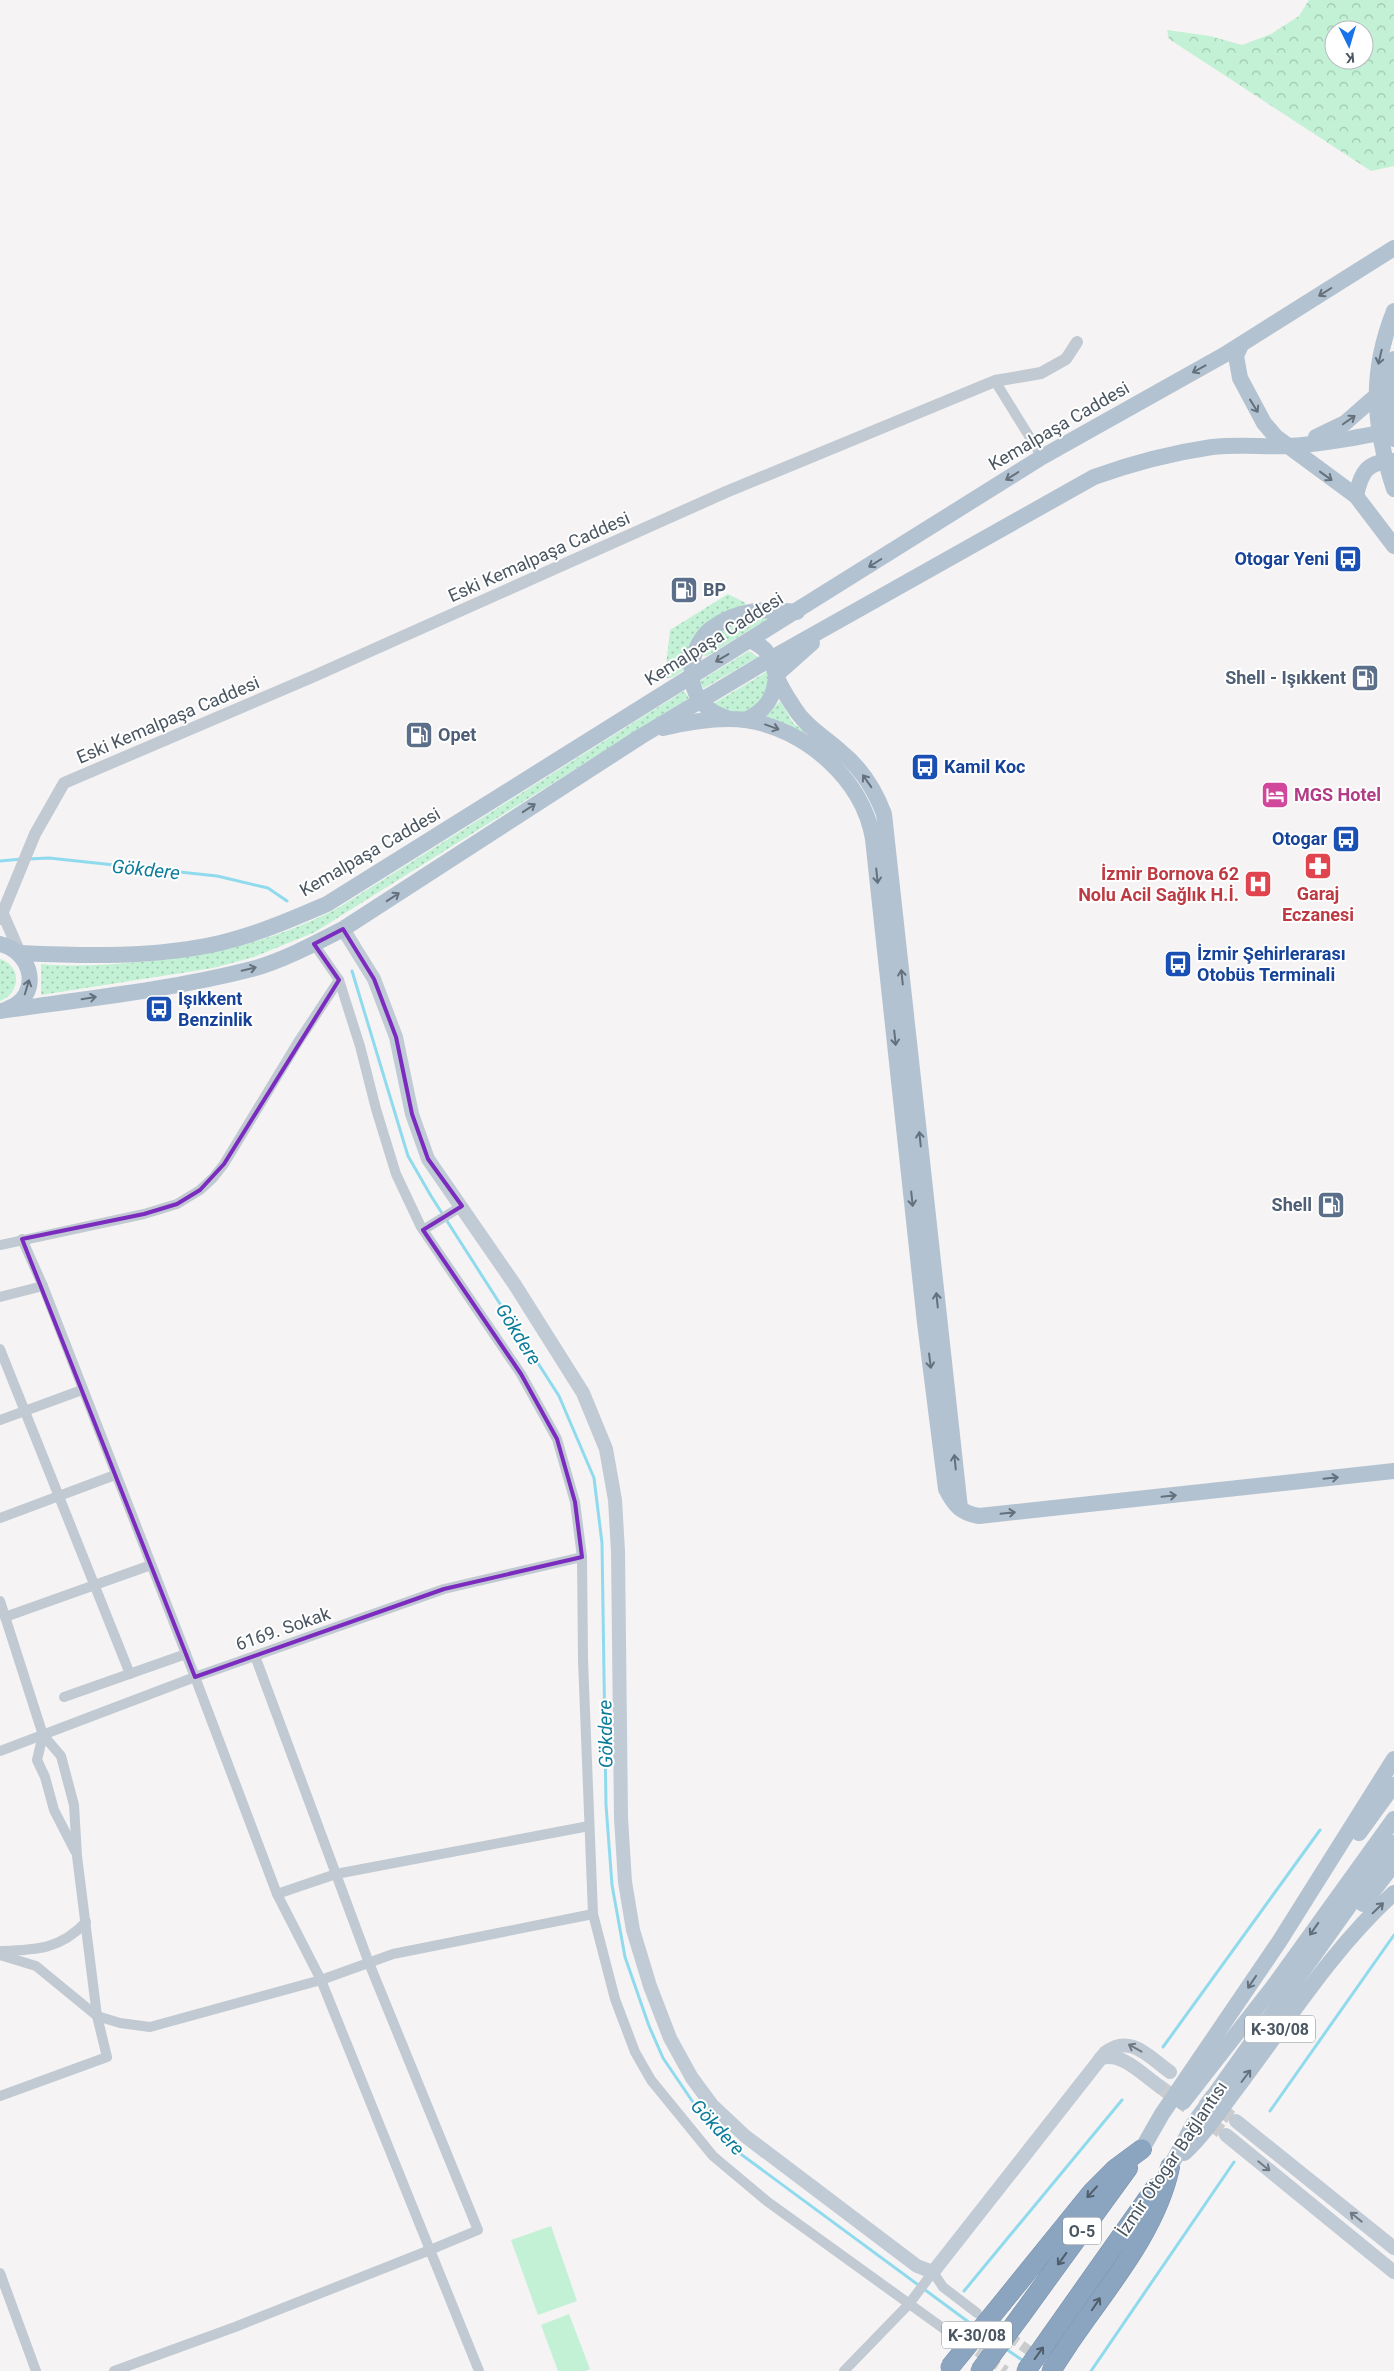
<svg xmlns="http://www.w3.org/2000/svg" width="1394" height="2371" viewBox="0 0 1394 2371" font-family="Roboto,sans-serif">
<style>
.grass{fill:url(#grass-dots)}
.forest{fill:url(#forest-crowns);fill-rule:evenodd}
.pitch{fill:#c3f1d5}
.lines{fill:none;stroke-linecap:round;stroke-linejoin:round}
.stream{stroke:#90daee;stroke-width:3}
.minor-tunnel{stroke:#caccce;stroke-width:10;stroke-dasharray:10 5;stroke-linecap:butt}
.secondary-tunnel{stroke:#caccce;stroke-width:14;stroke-dasharray:14 7;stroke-linecap:butt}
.motorway-casing{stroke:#7690ad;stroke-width:20}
.minor{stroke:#c1cad2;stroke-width:10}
.tertiary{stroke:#c1cad2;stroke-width:12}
.secondary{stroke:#c1cbd6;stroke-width:14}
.primary{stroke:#b3c2d1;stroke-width:16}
.motorway{stroke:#8ba5c1;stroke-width:19}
.motorway-bridge-casing{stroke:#7690ad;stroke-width:20;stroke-linecap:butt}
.primary-bridge{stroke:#b3c2d1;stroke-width:16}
.motorway-bridge{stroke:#8ba5c1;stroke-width:19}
.oneway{stroke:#64717d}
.oneway2{stroke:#6e7984}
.oneway3{stroke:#505e6b}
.marked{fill:none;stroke:#7b2cbf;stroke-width:4;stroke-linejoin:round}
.labels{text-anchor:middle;stroke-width:4;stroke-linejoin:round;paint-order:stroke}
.shield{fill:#fff;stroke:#808990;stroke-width:1}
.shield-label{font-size:16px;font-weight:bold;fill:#4a5661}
.street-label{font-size:18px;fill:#4a5661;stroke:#fff}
.transit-label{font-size:18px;font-weight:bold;fill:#164399;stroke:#fff;text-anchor:start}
.service-label{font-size:18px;font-weight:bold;fill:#4e5e75;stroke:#fff;text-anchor:start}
.hotel-label{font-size:18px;font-weight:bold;fill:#b23c85;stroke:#fff;text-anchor:start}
.health-label{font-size:18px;font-weight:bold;fill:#be3a42;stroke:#fff;text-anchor:end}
.water-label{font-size:19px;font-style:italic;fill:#0c7c9b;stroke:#fff}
</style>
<defs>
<pattern id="grass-dots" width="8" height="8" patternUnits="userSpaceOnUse" patternTransform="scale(1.25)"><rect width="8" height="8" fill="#c3f1d5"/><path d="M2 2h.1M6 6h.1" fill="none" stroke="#a0c6b0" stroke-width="1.8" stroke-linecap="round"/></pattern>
<pattern id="forest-crowns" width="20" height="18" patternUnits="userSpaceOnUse" patternTransform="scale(1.25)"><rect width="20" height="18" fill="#c3f1d5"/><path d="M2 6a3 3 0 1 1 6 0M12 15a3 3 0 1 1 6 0" fill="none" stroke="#a0c6b0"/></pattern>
</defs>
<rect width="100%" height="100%" fill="#f5f3f3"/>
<!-- grass -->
<g class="grass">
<path d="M728 594 746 603 741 611 732 612C721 626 683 681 667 678L665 675 670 630Z"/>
<polygon points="771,617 707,656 702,655 702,645 733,620"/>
<polygon points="749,651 758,657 704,688 702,687 700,681"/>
<path d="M768 671C771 690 758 712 737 714 730 714 718 708 711 705Z"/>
<path d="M684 691 689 698 315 932 254 957 213 968 41 995V964C75 967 107 965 140 962 211 956 275 941 338 908Z"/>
<polygon points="780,701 793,723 807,733 805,735 769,720 765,716"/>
<path d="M0 959C22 966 21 993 0 1001Z"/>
</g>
<!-- forest -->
<path class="forest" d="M1309 0H1394V166L1371 171 1169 39 1167 30 1210 36 1242 45 1271 34 1299 16ZM1334 30H1364V60H1334Z"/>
<!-- pitch -->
<g class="pitch">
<polygon points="551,2226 577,2301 538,2315 511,2240"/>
<polygon points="569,2314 590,2369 586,2371 558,2371 541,2325"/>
</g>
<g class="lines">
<!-- stream -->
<g class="stream">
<polyline points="28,859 49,858 217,876 268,888 287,901"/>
<polyline points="0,861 22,859"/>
<polyline points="352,971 408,1156 431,1196 559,1396 594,1478 602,1543 606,1805 612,1885 625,1957 649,2026 663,2058 701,2114 742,2155 974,2326"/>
<polyline points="1163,2047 1320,1830"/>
<polyline points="1270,2111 1394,1935"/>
<polyline points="964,2291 1122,2100"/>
<polyline points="1006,2349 1025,2362"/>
<polyline points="1091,2371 1234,2162"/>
</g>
<!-- minor-tunnel -->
<g class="minor-tunnel">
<polyline points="985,2319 1056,2370"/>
<polyline points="965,2343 1006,2371"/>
</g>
<!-- secondary-tunnel -->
<g class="secondary-tunnel">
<polyline points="1186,2084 1236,2121"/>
<polyline points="1159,2086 1226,2135"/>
</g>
<!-- motorway casing -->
<g class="motorway-casing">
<g id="motorway">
<polyline points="1003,2302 1092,2192 1115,2169 1142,2149"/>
<polyline points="1022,2314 1128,2168"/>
<polyline points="1052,2334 1155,2188"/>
<path d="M1068 2345C1105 2290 1156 2233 1170 2167"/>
</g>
</g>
<!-- minor -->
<g class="minor">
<polyline points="995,381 1042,457"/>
<polyline points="314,944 339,980 360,1046 376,1109 396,1174 421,1227 521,1374 557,1439 575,1502 582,1557 583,1660 593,1914 615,1999 635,2052 651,2080 713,2156 768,2202 958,2339"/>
<polyline points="423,1230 462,1206"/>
<polyline points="22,1239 43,1286 195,1677 277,1894 321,1980 430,2250 478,2230 369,1963 255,1656"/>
<polyline points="0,1245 144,1214 177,1204 200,1190 213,1178 224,1164 298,1042 339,980"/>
<polyline points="0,1297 43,1286"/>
<polyline points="0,1349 130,1674"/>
<polyline points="0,1420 82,1390"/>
<polyline points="0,1518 115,1475"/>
<polyline points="0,1601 43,1735 61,1756 74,1805 77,1856 97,2016 107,2057 0,2096"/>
<polyline points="5,1617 151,1565"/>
<polyline points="64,1697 186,1654"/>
<polyline points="43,1735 37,1760 45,1777 54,1810 75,1851"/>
<polyline points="0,1751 195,1677 444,1589 582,1557"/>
<polyline points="277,1894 336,1874 589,1826"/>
<path d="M0 1951C35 1950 60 1950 86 1922"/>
<polyline points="0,1955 36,1966 97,2016 120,2023 150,2027 321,1980 393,1954 593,1914"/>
<polyline points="0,2273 36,2371"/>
<polyline points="114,2371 235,2327 430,2250 479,2371"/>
<polyline points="844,2371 909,2304 933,2272 943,2287 977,2313"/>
</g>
<!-- tertiary -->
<g class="tertiary">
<polyline points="3,914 20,953"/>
<polyline points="0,919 35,834 64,783 312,677 726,492 995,381 1041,373 1066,359 1077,342"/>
</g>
<!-- secondary -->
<g class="secondary">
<path d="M343 929 374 979 396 1037 412 1114 428 1159 515 1285 583 1393 606 1449 615 1500 618 1551 621 1818 625 1882 633 1930 650 1986 670 2038 692 2078 712 2105 745 2136 917 2266 933 2272 1105 2053C1130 2033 1149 2057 1170 2072"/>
<path d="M1100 2059C1120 2050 1143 2075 1159 2086"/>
<polyline points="1236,2121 1394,2248"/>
<polyline points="1226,2135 1394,2272"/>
</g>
<!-- primary -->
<g class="primary">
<polyline points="1241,345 1236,356 1240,378 1264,423 1276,437 1356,496 1394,546"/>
<polyline points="1316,437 1345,423 1385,388"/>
<path d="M1356 496C1361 472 1367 461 1394 461"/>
<path d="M750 640C770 650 770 656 776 675 780 686 787 697 793 706 805 726 823 736 840 751 860 767 875 790 884 814L960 1508"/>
<path d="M729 719C718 715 708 711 701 701 684 681 692 642 712 628 738 609 767 608 797 612"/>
<path d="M745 720C765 711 775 698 776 675L812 643"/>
<path d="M663 728C688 722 720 717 746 720 805 729 863 779 873 839L925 1323 946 1489C954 1505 961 1513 979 1516L1394 1471"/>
<path d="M0 944C34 952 42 997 7 1009"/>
<path d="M20 953C86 956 155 958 220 943 258 934 292 919 327 904L1042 457 1224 355 1394 248"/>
<path d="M0 1011C84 999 170 990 252 969 282 961 316 943 343 929L640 737 772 658 1094 477C1133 463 1171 453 1212 447 1238 444 1263 447 1288 446 1324 444 1359 437 1394 430"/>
<polyline points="1359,1833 1394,1785"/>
<polyline points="1363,1904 1394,1864"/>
<polyline points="1183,2102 1273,1987 1394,1819"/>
<polyline points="1142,2149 1162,2114 1279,1942 1394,1759"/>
<path d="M1184 2153C1205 2134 1221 2108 1239 2085 1288 2020 1333 1948 1394 1893"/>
<polyline points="1170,2167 1193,2125 1394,1843"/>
</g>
<!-- motorway -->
<use href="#motorway" class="motorway"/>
<!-- motorway-bridge casing -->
<g class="motorway-bridge-casing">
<g id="motorway-bridge">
<polyline points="950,2367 1003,2302"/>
<polyline points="980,2371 1022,2314"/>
<polyline points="1026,2371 1052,2334"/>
<polyline points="1051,2371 1068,2345"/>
</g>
</g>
<!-- primary-bridge -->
<g class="primary-bridge">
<path d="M1394 311C1369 374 1373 425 1394 489"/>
<polyline points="1394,359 1390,400 1394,439"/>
</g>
<!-- motorway-bridge -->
<use href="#motorway-bridge" class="motorway-bridge"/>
</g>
<!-- one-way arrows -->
<defs><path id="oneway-shaft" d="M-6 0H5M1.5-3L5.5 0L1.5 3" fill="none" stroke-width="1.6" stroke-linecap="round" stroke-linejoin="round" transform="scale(1.25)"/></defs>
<g class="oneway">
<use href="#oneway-shaft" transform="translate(1325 292) rotate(148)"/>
<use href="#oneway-shaft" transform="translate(1380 357) rotate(103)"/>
<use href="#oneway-shaft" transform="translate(1199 369) rotate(151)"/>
<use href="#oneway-shaft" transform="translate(1254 406) rotate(58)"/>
<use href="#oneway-shaft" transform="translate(1349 420) rotate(-35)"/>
<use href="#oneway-shaft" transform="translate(1012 476) rotate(148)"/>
<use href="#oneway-shaft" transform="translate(1326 476) rotate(36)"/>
<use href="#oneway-shaft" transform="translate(875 563) rotate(148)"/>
<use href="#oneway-shaft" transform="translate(722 658) rotate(149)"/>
<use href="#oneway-shaft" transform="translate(772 727) rotate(20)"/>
<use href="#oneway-shaft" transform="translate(867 781) rotate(-125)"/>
<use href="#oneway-shaft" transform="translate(529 808) rotate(-33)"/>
<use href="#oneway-shaft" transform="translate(877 876) rotate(84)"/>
<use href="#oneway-shaft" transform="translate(393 897) rotate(-33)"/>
<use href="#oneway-shaft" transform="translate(249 969) rotate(-13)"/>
<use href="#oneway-shaft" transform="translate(902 977) rotate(-96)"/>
<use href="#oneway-shaft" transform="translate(27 987) rotate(-73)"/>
<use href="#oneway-shaft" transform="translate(89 998) rotate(-9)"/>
<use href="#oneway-shaft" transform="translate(895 1038) rotate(84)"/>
<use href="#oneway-shaft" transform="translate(920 1139) rotate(-96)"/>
<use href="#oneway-shaft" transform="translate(912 1199) rotate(84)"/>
<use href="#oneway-shaft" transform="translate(937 1300) rotate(-96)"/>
<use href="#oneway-shaft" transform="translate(930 1361) rotate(83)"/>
<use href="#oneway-shaft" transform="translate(955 1462) rotate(-96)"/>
<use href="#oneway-shaft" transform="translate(1331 1478) rotate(-6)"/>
<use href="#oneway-shaft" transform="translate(1169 1496) rotate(-6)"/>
<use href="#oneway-shaft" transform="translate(1008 1513) rotate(-6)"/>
<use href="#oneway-shaft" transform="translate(1378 1908) rotate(-44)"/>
<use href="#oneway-shaft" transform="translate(1314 1929) rotate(125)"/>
<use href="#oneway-shaft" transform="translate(1252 1982) rotate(124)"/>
<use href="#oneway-shaft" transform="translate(1246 2076) rotate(-53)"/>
</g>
<g class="oneway2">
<use href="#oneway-shaft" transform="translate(1135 2048) rotate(-151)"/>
<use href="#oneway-shaft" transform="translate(1264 2166) rotate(39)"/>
<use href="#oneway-shaft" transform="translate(1356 2217) rotate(-141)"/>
</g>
<g class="oneway3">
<use href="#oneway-shaft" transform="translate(1092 2192) rotate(132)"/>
<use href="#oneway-shaft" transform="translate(1062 2259) rotate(126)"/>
<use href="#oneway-shaft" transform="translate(1096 2304) rotate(-56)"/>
<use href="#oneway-shaft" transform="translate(1039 2353) rotate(-54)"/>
</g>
<!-- marked area -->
<path class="marked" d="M343 929 374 979 396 1037 412 1114 428 1159 462 1206 423 1230 521 1374 557 1439 575 1502 582 1557 444 1589 195 1677 22 1239 144 1214 177 1204 200 1190 224 1164 339 980 314 944Z"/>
<!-- icons -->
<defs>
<g id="bus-square" transform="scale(1.4375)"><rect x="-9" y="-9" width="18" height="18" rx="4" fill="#1a4fb4" stroke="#fff"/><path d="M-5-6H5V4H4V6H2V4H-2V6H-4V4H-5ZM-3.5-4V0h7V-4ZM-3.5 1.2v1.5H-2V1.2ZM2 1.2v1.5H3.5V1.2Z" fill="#fff"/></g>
<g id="fuel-square" transform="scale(1.4375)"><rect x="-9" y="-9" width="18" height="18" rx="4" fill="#5c6f8a" stroke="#fff"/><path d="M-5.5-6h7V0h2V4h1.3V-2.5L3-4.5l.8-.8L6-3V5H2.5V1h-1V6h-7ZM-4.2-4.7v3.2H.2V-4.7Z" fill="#fff"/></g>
<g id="hotel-square" transform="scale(1.4375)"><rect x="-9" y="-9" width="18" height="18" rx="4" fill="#d1479c" stroke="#fff"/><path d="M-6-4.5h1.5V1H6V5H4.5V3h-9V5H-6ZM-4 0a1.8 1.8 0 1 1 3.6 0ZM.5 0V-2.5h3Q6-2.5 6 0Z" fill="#fff"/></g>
<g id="pharmacy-square" transform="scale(1.4375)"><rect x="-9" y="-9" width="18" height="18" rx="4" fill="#e0444e" stroke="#fff"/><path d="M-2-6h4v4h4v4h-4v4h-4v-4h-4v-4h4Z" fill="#fff"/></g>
<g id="hospital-square" transform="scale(1.4375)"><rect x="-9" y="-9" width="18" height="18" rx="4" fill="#e0444e" stroke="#fff"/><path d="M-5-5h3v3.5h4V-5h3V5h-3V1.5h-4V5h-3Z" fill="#fff"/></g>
</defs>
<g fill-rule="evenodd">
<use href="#bus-square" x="1348" y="559"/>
<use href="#fuel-square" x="684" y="590"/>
<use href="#fuel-square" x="1365" y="678"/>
<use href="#fuel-square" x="419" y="735"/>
<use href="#bus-square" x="925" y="767"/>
<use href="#hotel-square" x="1275" y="795"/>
<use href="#bus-square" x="1346" y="839"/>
<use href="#pharmacy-square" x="1318" y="866"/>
<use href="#hospital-square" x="1258" y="884"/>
<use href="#bus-square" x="1178" y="964"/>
<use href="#bus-square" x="159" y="1009"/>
<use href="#fuel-square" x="1331" y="1205"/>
</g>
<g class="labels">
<!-- shield labels -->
<g class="shield">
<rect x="1245" y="2015.5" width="70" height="27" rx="4"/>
<rect x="1063" y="2217.5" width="38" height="27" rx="4"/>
<rect x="942" y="2321.5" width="70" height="27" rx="4"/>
</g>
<g class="shield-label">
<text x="1280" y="2035">K-30/08</text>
<text x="1082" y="2237">O-5</text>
<text x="977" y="2341">K-30/08</text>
</g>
<!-- street labels -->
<g class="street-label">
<text transform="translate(1059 426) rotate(-30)" y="6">Kemalpaşa Caddesi</text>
<text transform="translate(539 557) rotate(-24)" y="6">Eski Kemalpaşa Caddesi</text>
<text transform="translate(714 639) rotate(-32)" y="6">Kemalpaşa Caddesi</text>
<text transform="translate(168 720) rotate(-23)" y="6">Eski Kemalpaşa Caddesi</text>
<text transform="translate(370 852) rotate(-30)" y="6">Kemalpaşa Caddesi</text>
<text transform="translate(283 1629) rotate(-19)" y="6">6169. Sokak</text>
<text transform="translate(1172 2159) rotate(-56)" y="6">İzmir Otogar Bağlantısı</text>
</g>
<!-- transit labels -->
<g class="transit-label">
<text x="1329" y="565" text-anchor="end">Otogar Yeni</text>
<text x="944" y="773">Kamil Koc</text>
<text x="1327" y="845" text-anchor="end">Otogar</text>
<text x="1197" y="960">İzmir Şehirlerarası<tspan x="1197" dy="21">Otobüs Terminali</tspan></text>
<text x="178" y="1005">Işıkkent<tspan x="178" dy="21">Benzinlik</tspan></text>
</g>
<!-- service labels -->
<g class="service-label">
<text x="703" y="596">BP</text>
<text x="1346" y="684" text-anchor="end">Shell - Işıkkent</text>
<text x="438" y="741">Opet</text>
<text x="1312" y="1211" text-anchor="end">Shell</text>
</g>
<!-- hotel labels -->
<g class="hotel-label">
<text x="1294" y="801">MGS Hotel</text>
</g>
<!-- health labels -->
<g class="health-label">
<text x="1239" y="880">İzmir Bornova 62<tspan x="1239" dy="21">Nolu Acil Sağlık H.İ.</tspan></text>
<text x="1318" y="900" text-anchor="middle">Garaj<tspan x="1318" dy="21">Eczanesi</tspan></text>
</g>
<!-- water labels -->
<g class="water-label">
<text transform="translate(146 869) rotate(6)" y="7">Gökdere</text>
<text transform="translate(519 1334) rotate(58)" y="7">Gökdere</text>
<text transform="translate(605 1734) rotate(-91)" y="7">Gökdere</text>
<text transform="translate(718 2127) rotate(47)" y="7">Gökdere</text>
</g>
</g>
<!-- north arrow -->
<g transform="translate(1349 45) rotate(175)"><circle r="24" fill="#ffffff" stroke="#b7bbc0"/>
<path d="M0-4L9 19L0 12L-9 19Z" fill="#1a73e8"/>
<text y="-8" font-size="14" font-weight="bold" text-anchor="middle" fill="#4a5661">K</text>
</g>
</svg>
